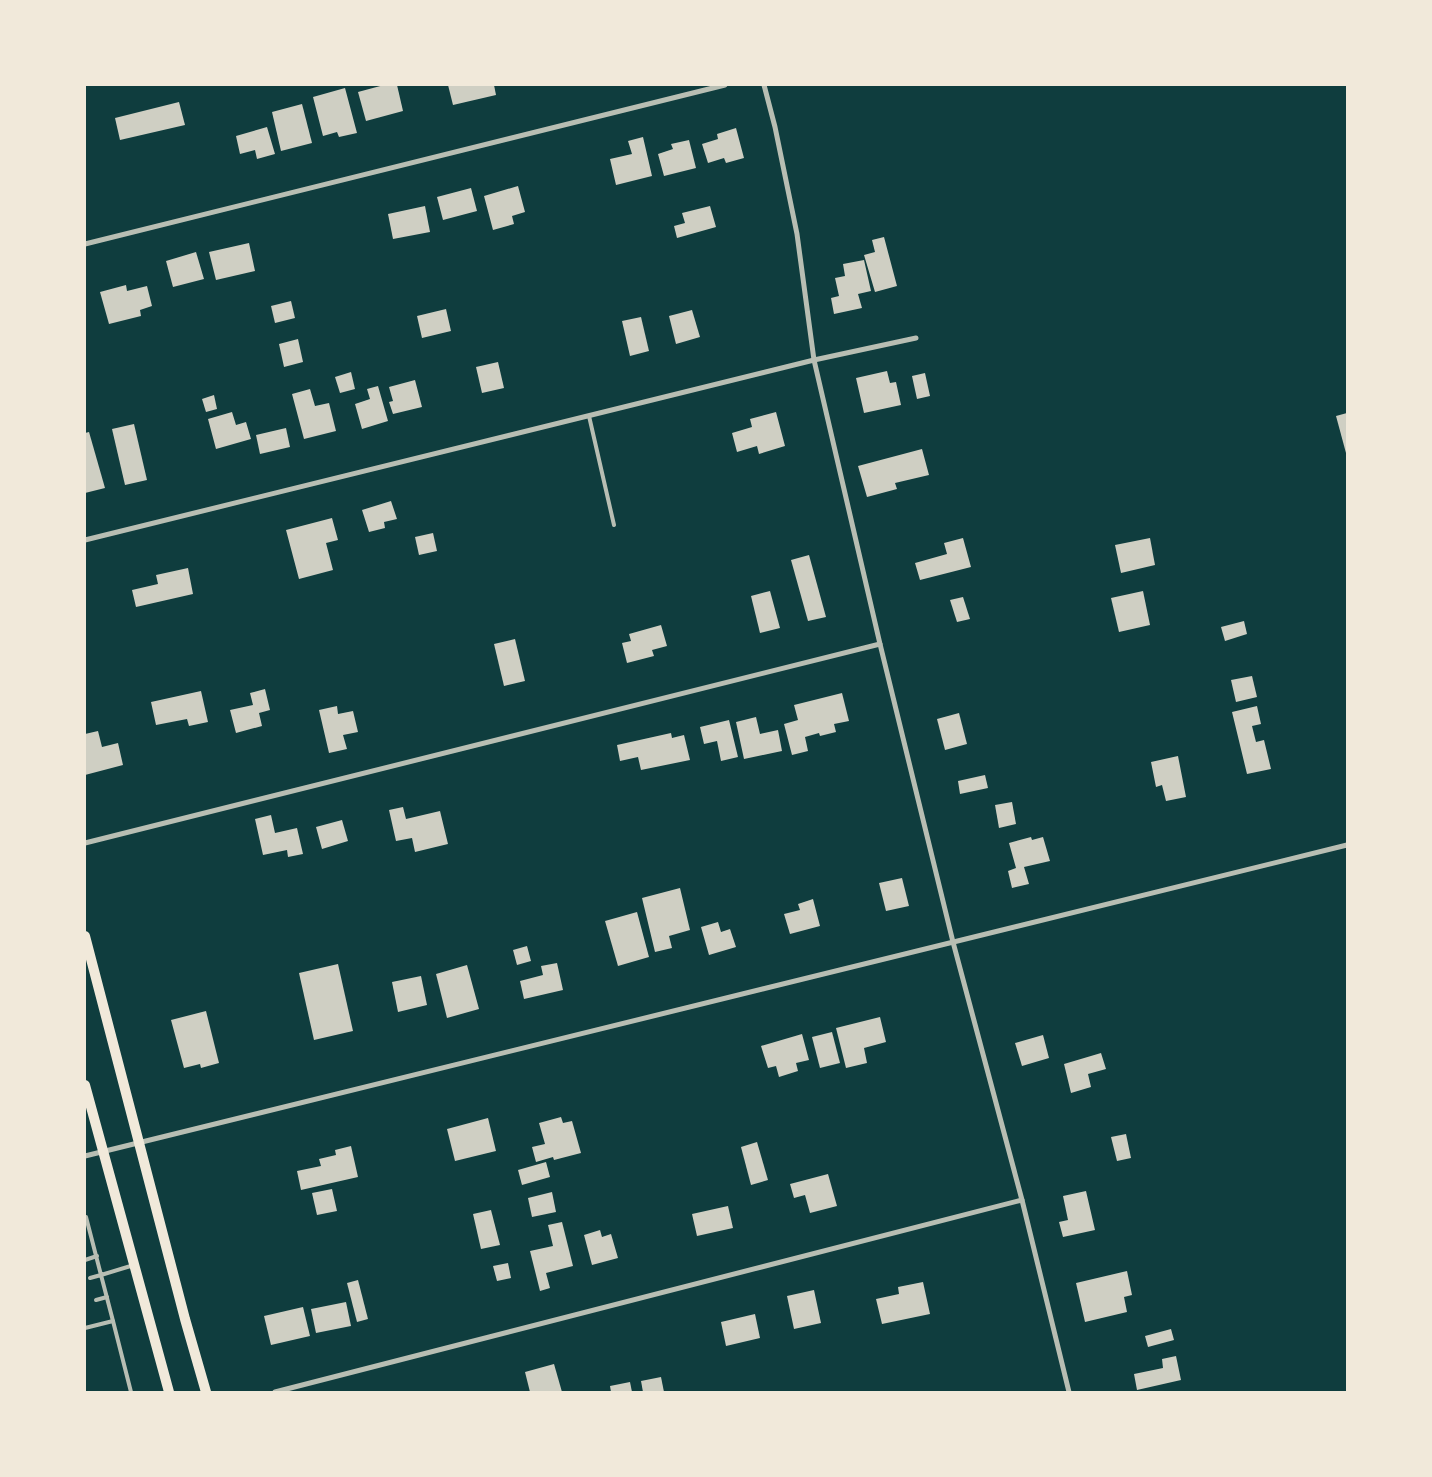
<svg xmlns="http://www.w3.org/2000/svg" width="1432" height="1477" viewBox="0 0 1432 1477" font-family="'Golos Text',sans-serif">
<style>
.building{fill:#cfcfc3}
.lines{fill:none;stroke-linecap:round;stroke-linejoin:round}
.service{stroke:#b8beb3;stroke-width:4}
.minor{stroke:#b8beb3;stroke-width:5}
.secondary{stroke:#f1e9da;stroke-width:10}
</style>
<rect width="100%" height="100%" fill="#0f3d3e"/>
<!-- building -->
<g class="building">
<polygon points="384,85 397,85 403,111 366,121 358,92"/>
<polygon points="448,85 494,85 496,95 453,105"/>
<polygon points="345,88 357,133 339,137 337,132 323,136 313,97"/>
<polygon points="179,102 185,125 120,140 115,118"/>
<polygon points="302,104 312,143 281,151 272,112"/>
<polygon points="267,127 275,154 257,159 255,150 240,154 236,136"/>
<polygon points="736,128 744,158 726,163 724,158 708,163 702,144 718,139 717,134"/>
<polygon points="643,137 652,176 616,185 610,159 632,154 628,141"/>
<polygon points="689,140 696,168 664,176 658,154 673,149 671,144"/>
<polygon points="518,186 525,212 512,216 514,224 493,230 484,196"/>
<polygon points="471,188 477,211 443,220 437,197"/>
<polygon points="425,206 430,232 393,239 388,214"/>
<polygon points="710,206 716,227 677,238 674,226 685,223 682,213"/>
<polygon points="884,237 897,286 875,292 864,255 875,252 872,240"/>
<polygon points="249,243 255,271 216,280 209,252"/>
<polygon points="196,252 204,279 173,287 166,261"/>
<polygon points="864,260 871,291 858,294 862,308 834,314 831,298 839,296 835,278 845,276 843,264"/>
<polygon points="126,285 127,291 147,286 152,306 140,310 141,316 109,324 100,292"/>
<polygon points="291,301 295,318 275,323 271,306"/>
<polygon points="446,309 451,331 422,338 417,316"/>
<polygon points="692,310 700,337 676,344 669,316"/>
<polygon points="641,317 649,351 630,356 622,321"/>
<polygon points="298,339 303,362 284,367 279,344"/>
<polygon points="498,362 504,388 482,393 476,367"/>
<polygon points="887,371 890,383 896,382 901,405 864,413 856,378"/>
<polygon points="351,372 355,389 340,393 335,377"/>
<polygon points="925,373 930,396 917,399 912,376"/>
<polygon points="415,380 422,407 393,414 389,402 393,401 389,387"/>
<polygon points="378,386 388,421 362,429 355,404 370,399 367,389"/>
<polygon points="310,389 315,406 329,403 336,431 304,439 292,394"/>
<polygon points="214,395 217,409 206,412 202,399"/>
<polygon points="232,412 236,425 246,422 251,439 216,449 208,419"/>
<polygon points="776,412 785,446 759,454 757,446 737,452 732,433 752,427 750,419"/>
<polygon points="1347,413 1347,453 1346,453 1336,416"/>
<polygon points="134,424 147,480 125,485 112,429"/>
<polygon points="286,428 290,447 260,454 256,435"/>
<polygon points="89,432 105,488 85,493 85,433"/>
<polygon points="922,449 929,475 895,483 897,489 867,497 858,466"/>
<polygon points="391,501 397,519 384,522 385,528 369,532 362,510"/>
<polygon points="332,518 338,540 326,543 333,570 299,579 286,530"/>
<polygon points="433,533 437,551 419,555 415,537"/>
<polygon points="963,538 971,567 920,580 915,563 947,554 944,543"/>
<polygon points="1150,538 1155,565 1121,573 1115,545"/>
<polygon points="809,555 826,617 808,621 791,560"/>
<polygon points="188,568 193,594 136,607 132,590 158,584 156,575"/>
<polygon points="770,591 780,628 760,633 751,596"/>
<polygon points="1143,591 1150,625 1119,632 1111,598"/>
<polygon points="963,597 970,619 957,622 950,600"/>
<polygon points="1244,621 1247,634 1225,641 1221,627"/>
<polygon points="661,625 667,646 652,650 654,656 627,663 622,643 631,641 629,634"/>
<polygon points="515,639 525,681 504,686 494,644"/>
<polygon points="1252,676 1257,697 1236,702 1231,680"/>
<polygon points="265,689 270,710 259,713 262,726 236,733 230,710 253,705 250,693"/>
<polygon points="201,691 208,722 189,726 187,719 156,725 151,702"/>
<polygon points="842,693 849,721 834,724 836,732 820,736 819,733 805,737 808,751 792,755 784,724 798,720 794,705"/>
<polygon points="337,706 338,714 353,711 358,732 343,735 347,749 329,753 319,710"/>
<polygon points="1257,706 1261,724 1252,726 1256,742 1264,740 1271,769 1247,774 1232,712"/>
<polygon points="959,713 967,744 945,750 937,719"/>
<polygon points="756,717 760,734 778,730 782,751 744,759 736,722"/>
<polygon points="729,720 738,757 721,761 717,741 704,744 700,727"/>
<polygon points="98,731 102,747 118,743 123,765 85,775 85,734"/>
<polygon points="671,733 672,738 684,735 690,760 641,770 638,757 620,761 617,745"/>
<polygon points="1178,756 1186,797 1166,801 1162,785 1156,787 1151,762"/>
<polygon points="985,775 988,788 960,794 958,781"/>
<polygon points="1012,802 1016,824 999,828 995,805"/>
<polygon points="403,807 406,819 440,811 448,844 415,852 412,838 396,841 389,810"/>
<polygon points="271,815 275,833 297,828 303,854 288,857 287,850 263,855 255,819"/>
<polygon points="342,820 348,841 322,849 316,827"/>
<polygon points="1031,837 1032,840 1043,837 1050,861 1024,867 1029,884 1012,888 1008,871 1016,868 1009,843"/>
<polygon points="902,878 909,906 886,911 879,883"/>
<polygon points="680,888 690,930 669,936 672,948 655,952 642,898"/>
<polygon points="813,899 820,926 790,934 784,914 800,910 798,904"/>
<polygon points="637,912 649,957 618,966 605,921"/>
<polygon points="718,922 721,932 730,929 736,947 709,955 701,927"/>
<polygon points="527,946 531,961 517,965 513,950"/>
<polygon points="557,963 563,990 524,999 520,981 543,975 541,966"/>
<polygon points="338,964 353,1031 314,1040 299,973"/>
<polygon points="467,965 479,1009 447,1018 436,974"/>
<polygon points="421,976 427,1005 398,1012 392,982"/>
<polygon points="206,1011 219,1063 201,1068 200,1064 184,1068 171,1020"/>
<polygon points="880,1017 886,1042 864,1048 867,1063 846,1068 836,1028"/>
<polygon points="832,1032 840,1063 820,1068 812,1037"/>
<polygon points="802,1034 809,1060 796,1063 798,1071 779,1077 776,1066 768,1068 761,1046"/>
<polygon points="1043,1035 1049,1058 1022,1066 1015,1043"/>
<polygon points="1101,1053 1106,1069 1088,1074 1091,1087 1071,1093 1064,1064"/>
<polygon points="561,1117 563,1123 572,1121 581,1153 554,1160 553,1157 536,1162 532,1147 545,1144 539,1123"/>
<polygon points="488,1118 496,1151 455,1161 447,1129"/>
<polygon points="1126,1134 1131,1158 1117,1161 1111,1137"/>
<polygon points="757,1142 768,1180 751,1185 741,1147"/>
<polygon points="351,1146 358,1177 301,1190 297,1171 321,1166 319,1159 336,1155 335,1150"/>
<polygon points="546,1162 550,1177 522,1185 518,1170"/>
<polygon points="828,1174 837,1206 810,1213 805,1195 794,1198 790,1184"/>
<polygon points="332,1189 337,1211 317,1215 312,1193"/>
<polygon points="1086,1191 1095,1230 1063,1237 1059,1222 1068,1220 1063,1196"/>
<polygon points="552,1192 556,1212 532,1217 528,1198"/>
<polygon points="728,1206 733,1228 697,1236 692,1214"/>
<polygon points="491,1210 500,1245 481,1249 473,1214"/>
<polygon points="562,1222 573,1266 546,1273 550,1288 540,1291 530,1251 553,1246 548,1225"/>
<polygon points="600,1230 602,1237 611,1234 618,1258 592,1265 584,1235"/>
<polygon points="508,1263 511,1278 497,1281 493,1266"/>
<polygon points="1127,1271 1132,1295 1124,1297 1127,1312 1085,1322 1076,1283"/>
<polygon points="358,1280 368,1319 357,1322 347,1283"/>
<polygon points="923,1282 930,1314 882,1324 876,1299 899,1294 898,1287"/>
<polygon points="814,1290 821,1323 794,1329 787,1296"/>
<polygon points="346,1302 351,1326 316,1333 311,1309"/>
<polygon points="303,1307 310,1336 271,1345 264,1316"/>
<polygon points="755,1314 760,1338 726,1346 721,1322"/>
<polygon points="1171,1329 1174,1340 1148,1347 1145,1336"/>
<polygon points="1176,1356 1181,1380 1137,1390 1134,1374 1163,1368 1162,1359"/>
<polygon points="554,1364 562,1392 530,1392 525,1372"/>
<polygon points="661,1377 664,1392 643,1392 641,1381"/>
<polygon points="630,1382 632,1392 611,1392 610,1386"/>
</g>
<g class="lines">
<!-- service -->
<g class="service">
<polyline points="589,416 614,525"/>
<polyline points="85,1217 86,1217 101,1275 134,1265"/>
<polyline points="85,1260 97,1256"/>
<polyline points="96,1300 107,1297"/>
<polyline points="113,1321 131,1392"/>
<polyline points="85,1328 113,1321 101,1275 90,1278"/>
</g>
<!-- minor -->
<g class="minor">
<polyline points="764,85 775,127 797,234 814,360 880,644 953,942 1022,1200 1069,1392"/>
<polyline points="85,244 725,85"/>
<polyline points="85,540 814,360 916,338"/>
<polyline points="85,843 880,644"/>
<polyline points="85,1156 1347,845"/>
<polyline points="275,1392 1022,1200"/>
</g>
<!-- secondary -->
<g class="secondary">
<polyline points="85,936 185,1319 206,1392"/>
<polyline points="85,1085 169,1392"/>
</g>
</g>
<!-- border -->
<rect width="1432" height="1477" fill="none" stroke="#f1e9da" stroke-width="172"/>
</svg>
